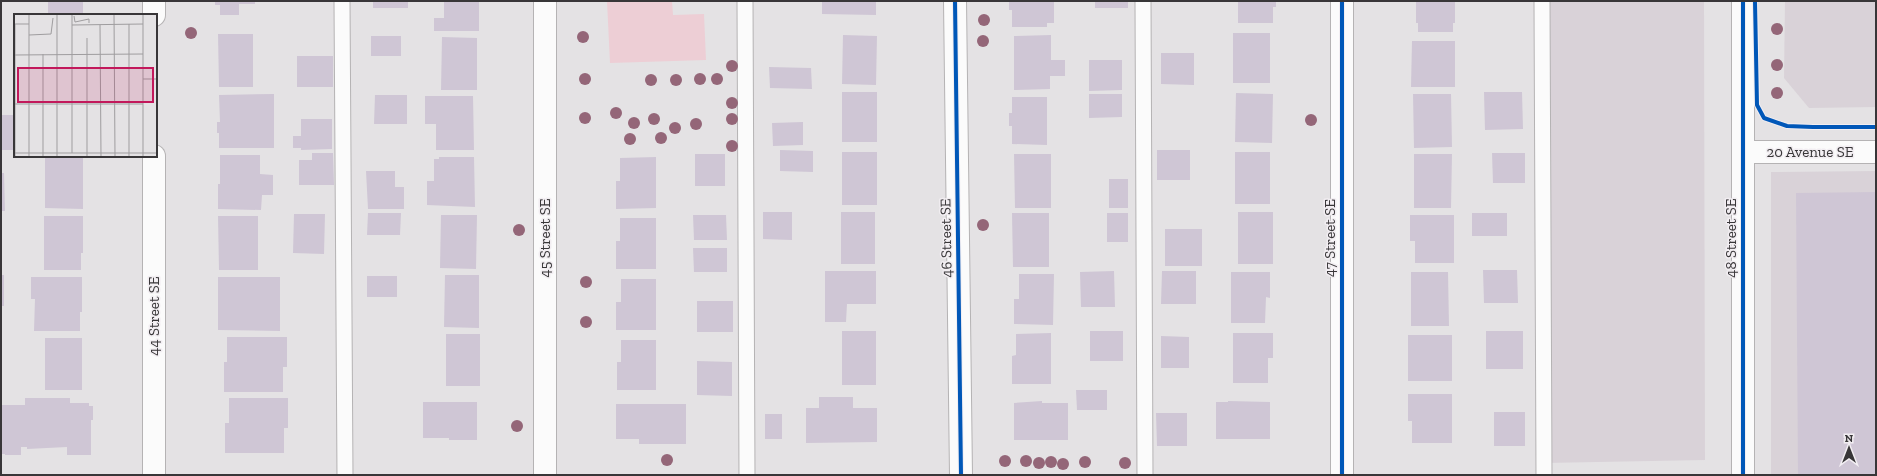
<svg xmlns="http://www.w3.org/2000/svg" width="1877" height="476" viewBox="0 0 1877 476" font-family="'Zilla Slab',serif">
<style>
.built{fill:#d9d2d8}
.green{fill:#edced5}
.building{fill:#cfc6d5}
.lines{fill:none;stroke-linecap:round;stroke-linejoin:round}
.service-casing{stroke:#b5b3b4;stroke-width:17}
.minor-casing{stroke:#b5b3b4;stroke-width:24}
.tertiary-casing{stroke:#b5b3b4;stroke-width:24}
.service{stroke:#fbfbfb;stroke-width:15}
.minor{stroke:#fbfbfb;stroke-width:22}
.tertiary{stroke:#fbfbfb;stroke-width:22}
.cycleway-casing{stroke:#f2eef2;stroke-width:6}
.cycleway{stroke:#0057b8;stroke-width:4}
.tree{fill:#946678}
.labels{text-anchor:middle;stroke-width:3;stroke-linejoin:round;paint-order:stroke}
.street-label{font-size:15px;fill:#383638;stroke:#f2eef2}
.inset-road{fill:none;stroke:#9f9d9f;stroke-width:1}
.view{fill:#c2185b;fill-opacity:0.15;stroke:#c2185b;stroke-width:2}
.inset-edge{fill:none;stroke:#383638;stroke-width:2}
</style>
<rect width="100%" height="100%" fill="#e4e2e4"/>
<!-- built -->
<g class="built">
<polygon points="1542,1 1704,1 1705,460 1544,463"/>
<polygon points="1785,1 1876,1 1876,107 1809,108 1784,78"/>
<polygon points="1876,171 1876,475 1771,475 1771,172"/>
</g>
<!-- green -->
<polygon class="green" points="607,1 672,1 673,15 704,14 706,60 610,63"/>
<!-- building -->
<g class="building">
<rect x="48" y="1" width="35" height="14"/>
<polygon points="215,1 255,1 255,4 239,4 239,15 220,15 220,5 215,5"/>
<rect x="373" y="1" width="35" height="7"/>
<polygon points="444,1 479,1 479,31 434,31 434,18 444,18"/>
<polygon points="822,1 876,1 876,15 822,14"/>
<polygon points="1009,1 1054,1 1054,23 1047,23 1047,27 1012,27 1012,10 1009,10"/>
<rect x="1095" y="1" width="33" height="7"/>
<polygon points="1238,1 1276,1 1276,7 1273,7 1273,23 1238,23"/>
<polygon points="1416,1 1455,1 1455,23 1453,23 1453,32 1418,32 1418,23 1416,23"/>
<rect x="1233" y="33" width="37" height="50"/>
<polygon points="218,34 253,34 253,87 219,87"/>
<polygon points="843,35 877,36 876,85 842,84"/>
<polygon points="1051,35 1051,60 1065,60 1065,76 1050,76 1050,89 1014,90 1014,36"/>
<rect x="371" y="36" width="30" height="20"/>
<polygon points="442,37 477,38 477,90 441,90"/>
<polygon points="1412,41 1455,41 1455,87 1411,87"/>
<polygon points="1161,53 1194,53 1194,85 1161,84"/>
<rect x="297" y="56" width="36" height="31"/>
<polygon points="1089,60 1122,60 1122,90 1089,91"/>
<polygon points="769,67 811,68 812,89 770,88"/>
<rect x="842" y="92" width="35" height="50"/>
<polygon points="1484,92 1522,92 1523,129 1485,130"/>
<polygon points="1236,93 1273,94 1272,143 1235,142"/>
<polygon points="274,94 274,148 219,148 219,133 217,133 217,122 220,122 219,95"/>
<polygon points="1089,94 1122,94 1122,117 1089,118"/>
<polygon points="1413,94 1451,94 1452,147 1414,148"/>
<polygon points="375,95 407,95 407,124 374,124"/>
<polygon points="425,96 473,96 474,150 436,150 436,124 425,124"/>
<polygon points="1012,97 1047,97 1047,145 1012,144 1012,126 1009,126 1009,113 1012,113"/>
<rect x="1" y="115" width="13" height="35"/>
<polygon points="301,119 332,119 332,149 301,150 301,148 293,148 293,136 301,136"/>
<polygon points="803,122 803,145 773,146 772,123"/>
<polygon points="780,150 813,151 813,172 780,171"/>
<rect x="1157" y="150" width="33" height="30"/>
<rect x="842" y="152" width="35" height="53"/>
<rect x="1235" y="152" width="35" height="52"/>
<polygon points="312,153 333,153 334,185 299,185 299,160 312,160"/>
<polygon points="1492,153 1525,153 1525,183 1493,183"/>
<rect x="695" y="154" width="30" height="32"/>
<polygon points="1014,154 1051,154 1051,208 1015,208"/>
<polygon points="1414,154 1452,154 1451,208 1414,208"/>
<polygon points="220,155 260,155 260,174 273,175 273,195 262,195 261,210 218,209 218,184 220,184"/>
<polygon points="45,157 83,157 83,209 45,208"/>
<polygon points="439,157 474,157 475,207 427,205 427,181 434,181 434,159 439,159"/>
<polygon points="656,157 656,208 616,209 616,181 620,181 620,158"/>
<polygon points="366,171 395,171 395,187 404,187 404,209 368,209"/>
<polygon points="1,173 4,173 5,211 1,211"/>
<rect x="1109" y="179" width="19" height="29"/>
<polygon points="1876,192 1876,475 1798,475 1796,193"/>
<polygon points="763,212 792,212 792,240 763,239"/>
<rect x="841" y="212" width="34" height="52"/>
<rect x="1238" y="212" width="35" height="52"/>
<polygon points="368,213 401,213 400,235 367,235"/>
<polygon points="1012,213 1049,213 1049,267 1013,267"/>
<rect x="1107" y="213" width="21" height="29"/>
<rect x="1472" y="213" width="35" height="23"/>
<polygon points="294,214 325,214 324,254 293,253"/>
<polygon points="441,215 477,215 476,269 440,268"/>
<polygon points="693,215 726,215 727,240 694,240"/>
<polygon points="1410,215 1454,215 1454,263 1415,263 1415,241 1410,241"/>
<polygon points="44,216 83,216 83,253 81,253 81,270 44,270"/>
<polygon points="218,216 258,216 258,270 219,270"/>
<polygon points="620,218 656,218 656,269 616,269 616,241 620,241"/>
<rect x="1165" y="229" width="37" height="37"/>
<polygon points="693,248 727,248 727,272 694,272"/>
<polygon points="1483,270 1517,270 1518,303 1484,303"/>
<polygon points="825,271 876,271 876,304 847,304 846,322 825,322"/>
<polygon points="1114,271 1115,307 1081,307 1080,272"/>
<polygon points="1162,271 1196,271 1196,304 1161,304"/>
<polygon points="1231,272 1270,272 1270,298 1266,297 1265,323 1231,323"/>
<polygon points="1411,272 1448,272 1449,326 1411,326"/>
<polygon points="1019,274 1054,274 1053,325 1014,324 1014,299 1019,299"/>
<rect x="1" y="275" width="3" height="31"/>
<polygon points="445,275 479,275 479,328 444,327"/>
<rect x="367" y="276" width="30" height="21"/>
<polygon points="31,277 82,277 82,312 80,312 80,331 34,331 35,299 31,299"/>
<polygon points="218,277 280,277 280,331 218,330"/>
<polygon points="621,279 656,279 656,330 616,330 616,302 621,302"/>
<rect x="697" y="301" width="36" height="31"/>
<rect x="842" y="331" width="34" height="54"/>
<rect x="1090" y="331" width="33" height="30"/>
<rect x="1486" y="331" width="37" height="38"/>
<polygon points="1051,333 1051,384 1012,384 1012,356 1016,355 1016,334"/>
<polygon points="1233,333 1273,333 1273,358 1268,358 1268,383 1233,383"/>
<rect x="446" y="334" width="34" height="52"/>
<rect x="1408" y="335" width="44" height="46"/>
<polygon points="1161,336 1189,337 1189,368 1161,368"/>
<polygon points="227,337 287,337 287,367 283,367 283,392 224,392 224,362 227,362"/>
<rect x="45" y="338" width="37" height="52"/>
<polygon points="621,340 656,340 656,390 617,390 617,362 621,362"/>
<polygon points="697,361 732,362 732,396 697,395"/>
<polygon points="1076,390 1107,390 1107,410 1077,410"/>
<polygon points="1408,394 1452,394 1452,443 1412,443 1412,421 1408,421"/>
<polygon points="819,397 853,397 853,408 877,408 877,442 806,443 806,408 819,408"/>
<polygon points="25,398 70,398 70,403 89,403 89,406 93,406 93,420 91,420 91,455 67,455 67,447 27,449 27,447 21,447 21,455 5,455 5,454 1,454 1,405 25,405"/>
<polygon points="229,398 288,398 288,428 284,428 284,453 225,453 225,423 229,423"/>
<polygon points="1042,401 1042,403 1068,403 1068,440 1014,440 1014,403"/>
<polygon points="1228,401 1270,402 1270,439 1216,439 1216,402 1228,402"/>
<polygon points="423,402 477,402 477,440 449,440 449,438 423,438"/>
<polygon points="616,404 686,404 686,444 639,444 639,439 616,439"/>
<rect x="1494" y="412" width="31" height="34"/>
<polygon points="1156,413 1187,413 1187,446 1157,446"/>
<rect x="765" y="414" width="17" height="25"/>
</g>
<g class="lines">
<!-- service casing -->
<g class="service-casing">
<g id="service">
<polyline points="342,1 345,475"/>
<polyline points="745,1 747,475"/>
<polyline points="1143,1 1145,475"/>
<polyline points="1542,1 1544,475"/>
</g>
</g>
<!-- minor casing -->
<g class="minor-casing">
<g id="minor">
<polyline points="955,1 961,475"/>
<polyline points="1743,152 1876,152"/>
<polyline points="545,475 545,1"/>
<polyline points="1342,475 1342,1"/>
<polyline points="1743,475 1743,1"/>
</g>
</g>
<!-- tertiary casing -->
<g class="tertiary-casing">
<g id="tertiary">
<polyline points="154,15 154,1"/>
<polyline points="154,475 154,156"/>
</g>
</g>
<!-- service -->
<use href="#service" class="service"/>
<!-- minor -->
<use href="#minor" class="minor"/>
<!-- tertiary -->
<use href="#tertiary" class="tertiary"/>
<!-- cycleway casing -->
<g class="cycleway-casing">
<g id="cycleway">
<polyline points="955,1 961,475"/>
<polyline points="1755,1 1757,105 1764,118 1787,126 1813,127 1876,127"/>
<polyline points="1342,475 1342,1"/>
<polyline points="1743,475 1743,1"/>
</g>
</g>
<!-- cycleway -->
<use href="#cycleway" class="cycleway"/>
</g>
<!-- trees -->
<g class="tree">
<circle cx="984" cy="20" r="6"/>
<circle cx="1777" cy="29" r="6"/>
<circle cx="191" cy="33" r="6"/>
<circle cx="583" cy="37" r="6"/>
<circle cx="983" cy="41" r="6"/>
<circle cx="1777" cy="65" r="6"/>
<circle cx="732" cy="66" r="6"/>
<circle cx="585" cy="79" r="6"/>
<circle cx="700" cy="79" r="6"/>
<circle cx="717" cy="79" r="6"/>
<circle cx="651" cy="80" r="6"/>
<circle cx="676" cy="80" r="6"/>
<circle cx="1777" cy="93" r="6"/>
<circle cx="732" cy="103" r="6"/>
<circle cx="616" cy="113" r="6"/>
<circle cx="585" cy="118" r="6"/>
<circle cx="654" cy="119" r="6"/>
<circle cx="732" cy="119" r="6"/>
<circle cx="1311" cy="120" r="6"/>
<circle cx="634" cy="123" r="6"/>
<circle cx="696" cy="124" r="6"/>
<circle cx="675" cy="128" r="6"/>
<circle cx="661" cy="138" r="6"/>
<circle cx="630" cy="139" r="6"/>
<circle cx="732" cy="146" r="6"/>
<circle cx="983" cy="225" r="6"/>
<circle cx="519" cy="230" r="6"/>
<circle cx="586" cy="282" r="6"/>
<circle cx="586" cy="322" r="6"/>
<circle cx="517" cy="426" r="6"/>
<circle cx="667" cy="460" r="6"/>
<circle cx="1005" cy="461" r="6"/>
<circle cx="1026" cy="461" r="6"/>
<circle cx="1051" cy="462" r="6"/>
<circle cx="1085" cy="462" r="6"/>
<circle cx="1039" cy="463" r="6"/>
<circle cx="1125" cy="463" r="6"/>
<circle cx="1063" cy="464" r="6"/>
</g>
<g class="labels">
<!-- street labels -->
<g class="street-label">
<text x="1810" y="157">20 Avenue SE</text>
<text transform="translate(545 238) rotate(-90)" y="5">45 Street SE</text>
<text transform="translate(946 238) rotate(-91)" y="5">46 Street SE</text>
<text transform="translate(1330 238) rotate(-90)" y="5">47 Street SE</text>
<text transform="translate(1731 238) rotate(-90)" y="5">48 Street SE</text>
<text transform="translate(154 316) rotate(-90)" y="5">44 Street SE</text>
</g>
</g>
<!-- overview -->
<g transform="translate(14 14)">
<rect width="143" height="143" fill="#e4e2e4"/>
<path class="inset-road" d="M15 0V143M58 0V139M100 0 101 143M60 2 61 8 75 5V9M0 10H15M1 10V143M115 10V143M58 11 129 10M86 11 87 143M15 21 37 20 39 4M29 40V143M0 41 129 40M129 65H143M0 90H129M0 139H143M43 143V0M73 143V24M129 143V0"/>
<path class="view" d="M4 54H139V88H4Z"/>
<rect width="143" height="143" class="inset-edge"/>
</g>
<!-- border -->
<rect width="1877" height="476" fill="none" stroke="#383638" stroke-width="4"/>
<!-- north arrow -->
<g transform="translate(1849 448)" stroke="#f2eef2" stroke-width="3" paint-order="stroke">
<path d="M0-3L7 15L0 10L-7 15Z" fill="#383638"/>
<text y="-6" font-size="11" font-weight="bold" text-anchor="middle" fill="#383638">N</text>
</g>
</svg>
